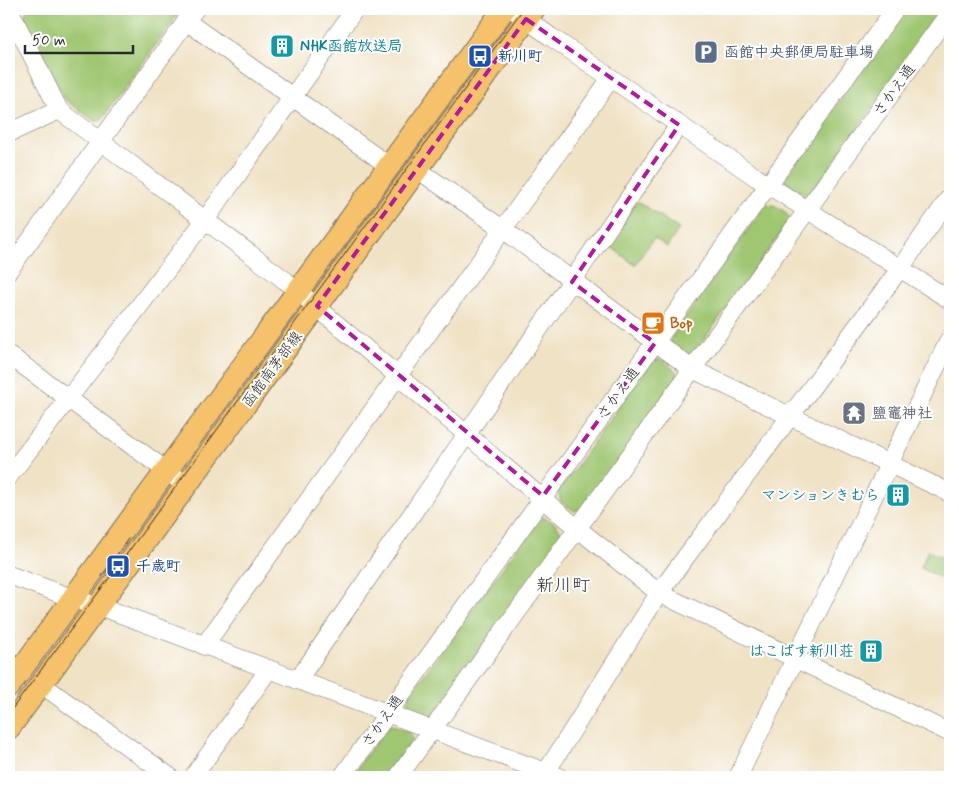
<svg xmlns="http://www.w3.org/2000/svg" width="959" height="786" viewBox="0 0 959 786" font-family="Mynerve,'Klee One',sans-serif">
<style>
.green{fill:#9fc671;stroke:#65784e}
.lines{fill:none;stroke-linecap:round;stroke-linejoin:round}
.minor-casing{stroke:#706b61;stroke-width:19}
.major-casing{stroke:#706b61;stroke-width:24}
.minor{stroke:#fff;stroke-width:18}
.major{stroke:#f5c16b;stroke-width:22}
.tram{stroke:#2b2b2b;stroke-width:1}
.marked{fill:none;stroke:#b5179e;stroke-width:4;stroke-dasharray:10 6;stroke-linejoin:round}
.labels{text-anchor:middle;stroke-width:4;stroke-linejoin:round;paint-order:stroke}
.culture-label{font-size:15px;font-weight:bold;fill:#0d838f;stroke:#fff;text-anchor:end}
.service-label{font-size:15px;font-weight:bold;fill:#4e5e75;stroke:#fff;text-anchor:start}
.transit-label{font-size:15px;font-weight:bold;fill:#164399;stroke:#fff;text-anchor:start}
.street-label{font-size:15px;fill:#2b2b2b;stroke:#fff}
.food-label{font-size:15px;font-weight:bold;fill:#c56008;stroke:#fff;text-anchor:start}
.worship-label{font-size:15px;font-weight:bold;fill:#5b616d;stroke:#fff;text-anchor:start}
.quarter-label{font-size:18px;fill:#2b2b2b;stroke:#fff}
</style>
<rect width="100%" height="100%" fill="#fff"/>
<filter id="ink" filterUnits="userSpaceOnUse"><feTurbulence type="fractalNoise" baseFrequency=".02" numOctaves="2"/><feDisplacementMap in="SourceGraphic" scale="10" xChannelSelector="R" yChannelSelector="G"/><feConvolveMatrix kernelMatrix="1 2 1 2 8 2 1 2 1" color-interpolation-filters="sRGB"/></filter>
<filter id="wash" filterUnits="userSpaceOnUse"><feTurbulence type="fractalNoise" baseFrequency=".0096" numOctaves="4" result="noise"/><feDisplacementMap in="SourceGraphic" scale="20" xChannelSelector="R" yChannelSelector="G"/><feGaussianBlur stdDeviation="1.12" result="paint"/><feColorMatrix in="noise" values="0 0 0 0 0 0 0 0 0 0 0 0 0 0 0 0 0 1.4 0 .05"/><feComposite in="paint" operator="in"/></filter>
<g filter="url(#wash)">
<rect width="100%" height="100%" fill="#f0e2c5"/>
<!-- green -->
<g class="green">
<polygon points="28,9 182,9 103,118 96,122 64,99 23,18"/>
<polygon points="904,9 944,9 811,193 804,194 786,183 785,178"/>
<polygon points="637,201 679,229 667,247 654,238 635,265 607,244"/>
<path d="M766 204C776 204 787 211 790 220L693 355 687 356 671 344V338Z"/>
<polygon points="661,359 677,372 677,382 583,508 575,511 561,502 558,492 652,361"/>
<path d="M540 517C551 518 560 527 563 537L433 715 427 716 410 709 407 703 410 694Z"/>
<polygon points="928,551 950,561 950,582 920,568"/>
<polygon points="391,725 411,733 413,740 387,777 351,777 387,726"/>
</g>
</g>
<g filter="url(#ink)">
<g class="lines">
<!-- minor casing -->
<g class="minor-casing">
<g id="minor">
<polyline points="9,9 59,110 286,281 578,529 659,593 950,733"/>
<polyline points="512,9 551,37 757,178 950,300"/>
<polyline points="186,21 389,166"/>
<polyline points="9,133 59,110"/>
<polyline points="417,169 504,230 692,369 950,493"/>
<polyline points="9,270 195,9"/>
<polyline points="9,355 187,486"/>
<polyline points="9,476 206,219 355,9"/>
<polyline points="9,575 83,602 99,606 559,777"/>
<path d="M204 646C339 455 477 268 611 78"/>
<polyline points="298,680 679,125"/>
<polyline points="41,684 170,777"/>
<polyline points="193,777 269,669"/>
<polyline points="342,777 895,9"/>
<polyline points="398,777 950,12"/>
<polyline points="543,777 659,593 899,270 950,197"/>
<polyline points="738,777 950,338"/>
</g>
</g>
<!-- major casing -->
<g class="major-casing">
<g id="major">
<polyline points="9,686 504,9"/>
<polyline points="9,728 534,9"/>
</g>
</g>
<!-- minor -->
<use href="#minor" class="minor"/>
<!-- major -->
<use href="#major" class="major"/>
<!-- tram -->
<g class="tram">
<polyline points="102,576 128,539"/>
<polyline points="9,713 118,566 523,9"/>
</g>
</g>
</g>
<!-- marked area -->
<path class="marked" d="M526 19 679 125 572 282 655 343 543 496 317 306Z"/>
<!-- icons -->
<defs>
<g id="building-square" transform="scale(1.25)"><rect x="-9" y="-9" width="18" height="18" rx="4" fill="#0f9aa8" stroke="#fff"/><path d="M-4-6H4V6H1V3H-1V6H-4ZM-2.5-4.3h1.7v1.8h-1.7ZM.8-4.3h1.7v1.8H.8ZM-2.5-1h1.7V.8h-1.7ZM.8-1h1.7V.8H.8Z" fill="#fff"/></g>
<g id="parking-square" transform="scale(1.25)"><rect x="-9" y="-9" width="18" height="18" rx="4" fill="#5c6f8a" stroke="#fff"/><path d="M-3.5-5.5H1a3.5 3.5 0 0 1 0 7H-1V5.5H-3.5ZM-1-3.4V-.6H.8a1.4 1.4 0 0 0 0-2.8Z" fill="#fff"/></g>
<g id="bus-square" transform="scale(1.25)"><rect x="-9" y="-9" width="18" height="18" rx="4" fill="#1a4fb4" stroke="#fff"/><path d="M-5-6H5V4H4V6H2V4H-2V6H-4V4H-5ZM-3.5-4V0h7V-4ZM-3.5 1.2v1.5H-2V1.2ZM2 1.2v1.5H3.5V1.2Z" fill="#fff"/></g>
<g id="cafe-square" transform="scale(1.25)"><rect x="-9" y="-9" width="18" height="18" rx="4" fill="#e8710a" stroke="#fff"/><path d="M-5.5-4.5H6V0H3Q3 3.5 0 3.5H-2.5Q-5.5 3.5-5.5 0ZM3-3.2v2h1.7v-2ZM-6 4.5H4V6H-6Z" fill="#fff"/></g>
<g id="temple-square" transform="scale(1.25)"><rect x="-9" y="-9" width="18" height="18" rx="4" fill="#6b7280" stroke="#fff"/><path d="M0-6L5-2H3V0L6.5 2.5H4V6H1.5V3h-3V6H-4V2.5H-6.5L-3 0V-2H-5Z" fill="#fff"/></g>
</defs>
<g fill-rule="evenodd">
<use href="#building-square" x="282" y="46"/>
<use href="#parking-square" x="706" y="52"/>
<use href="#bus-square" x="480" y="56"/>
<use href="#cafe-square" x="653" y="323"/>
<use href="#temple-square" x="854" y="413"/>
<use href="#building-square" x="898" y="495"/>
<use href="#bus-square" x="118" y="566"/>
<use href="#building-square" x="871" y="651"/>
</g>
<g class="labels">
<!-- culture labels -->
<g class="culture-label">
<text x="300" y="51" text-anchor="start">NHK函館放送局</text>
<text x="880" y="500">マンションきむら</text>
<text x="854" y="656">はこばす新川荘</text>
</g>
<!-- service labels -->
<g class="service-label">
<text x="724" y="57">函館中央郵便局駐車場</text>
</g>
<!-- transit labels -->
<g class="transit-label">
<text x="498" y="61">新川町</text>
<text x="136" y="571">千歳町</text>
</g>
<!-- street labels -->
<g class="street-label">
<text transform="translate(894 90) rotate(-54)" y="5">さかえ通</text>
<text transform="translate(272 369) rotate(-54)" y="5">函館南茅部線</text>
<text transform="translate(618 393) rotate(-54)" y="5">さかえ通</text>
<text transform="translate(382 721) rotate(-55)" y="5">さかえ通</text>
</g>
<!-- food labels -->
<g class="food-label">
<text x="670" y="328">Bop</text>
</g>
<!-- worship labels -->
<g class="worship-label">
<text x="872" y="418">鹽竈神社</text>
</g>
<!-- quarter labels -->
<g class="quarter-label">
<text x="563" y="591">新川町</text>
</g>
</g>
<!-- margin -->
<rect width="959" height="786" fill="none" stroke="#fff" stroke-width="30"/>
<!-- scale -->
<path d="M25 45v8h108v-8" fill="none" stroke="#2b2b2b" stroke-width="2.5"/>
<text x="32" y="45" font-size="15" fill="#2b2b2b" stroke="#ffffff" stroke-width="4" paint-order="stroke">50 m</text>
</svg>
